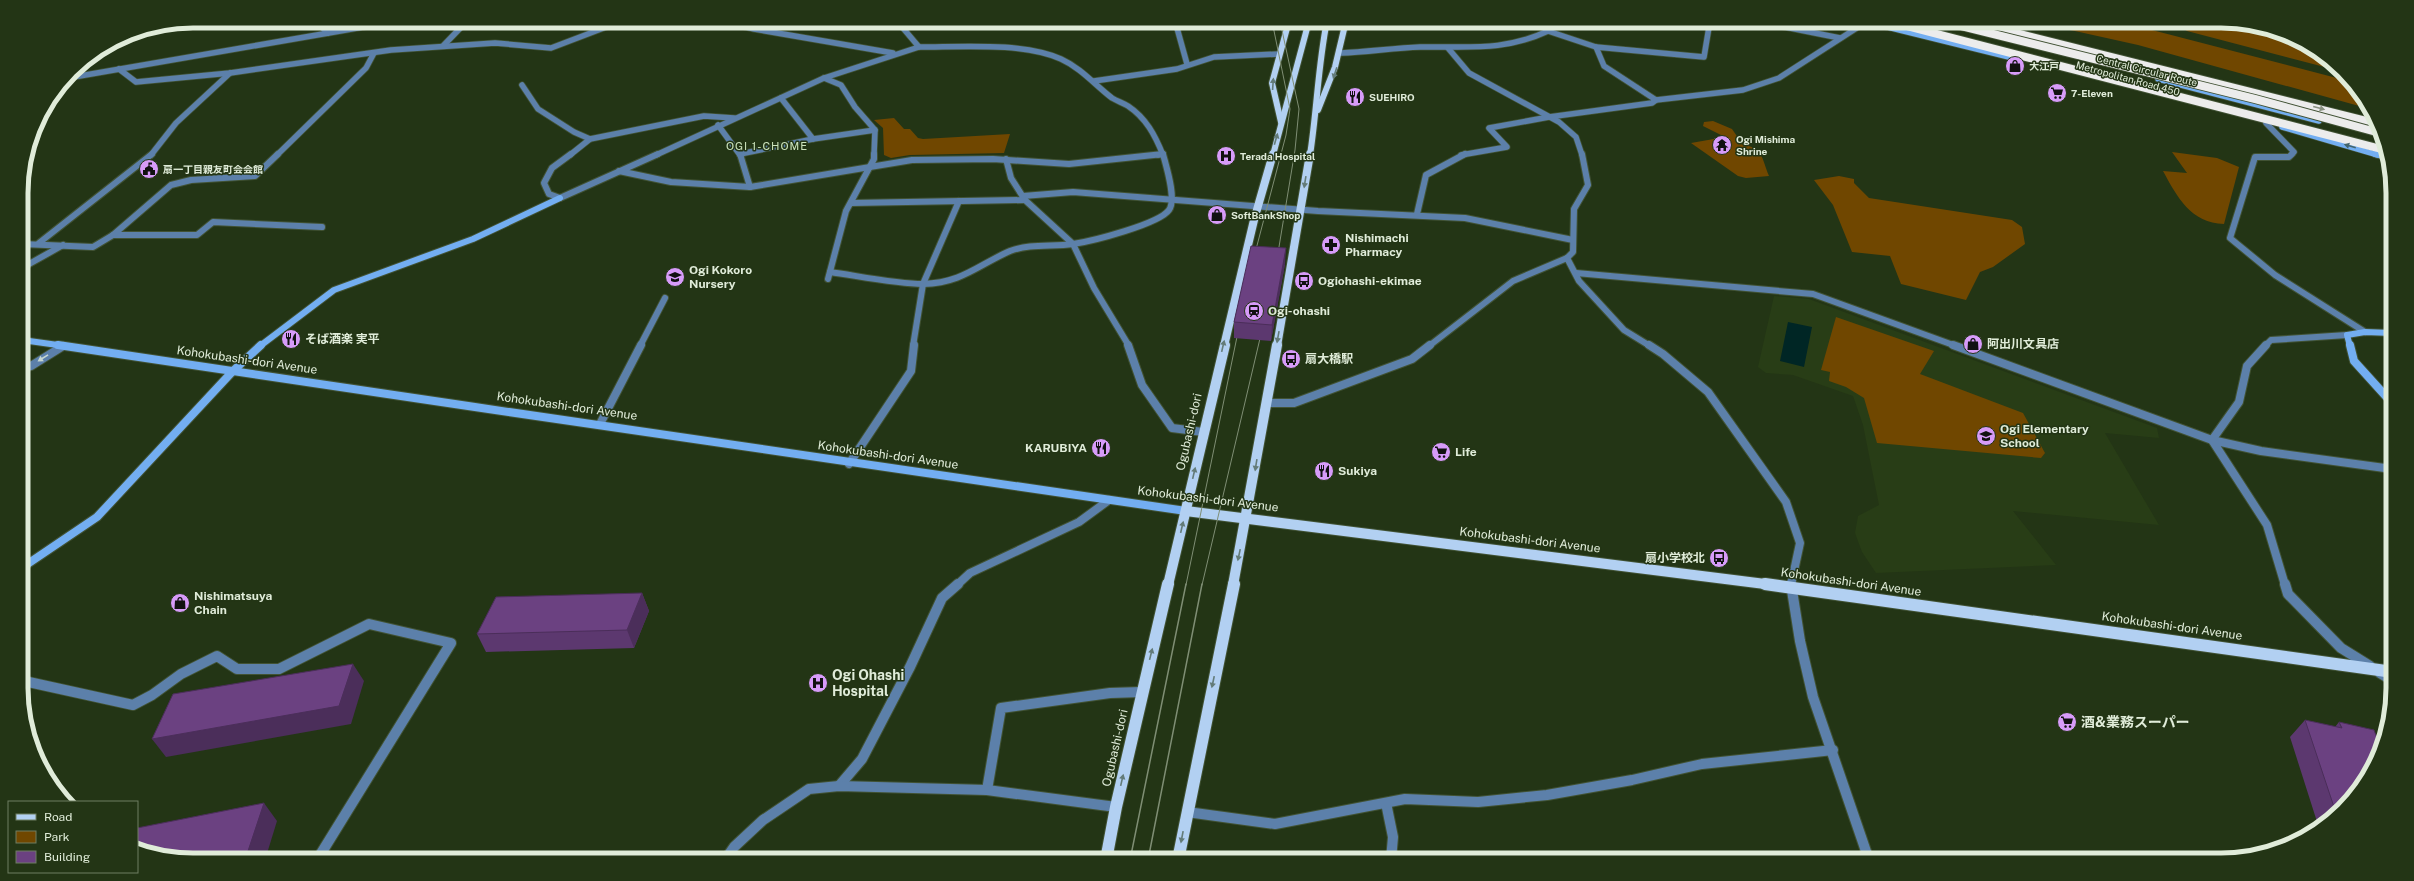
<svg xmlns="http://www.w3.org/2000/svg" width="2414" height="881" viewBox="0 0 2414 881" font-family="'Public Sans','Noto Sans JP',sans-serif">
<style>
.built{fill:#283d16}
.green{fill:#704700}
.water{fill:#002625}
.lines{fill:none;stroke-linecap:round;stroke-linejoin:round}
.street-far3-casing{stroke:#415234;stroke-width:7}
.street-far2-casing{stroke:#415234;stroke-width:8}
.street-far1-casing{stroke:#415234;stroke-width:10}
.street-casing{stroke:#415234;stroke-width:12}
.secondary-far2-casing{stroke:#415234;stroke-width:7}
.secondary-far1-casing{stroke:#415234;stroke-width:8}
.secondary-casing{stroke:#415234;stroke-width:10}
.primary-far3-casing{stroke:#415234;stroke-width:8}
.primary-far2-casing{stroke:#415234;stroke-width:10}
.primary-far1-casing{stroke:#415234;stroke-width:12}
.primary-casing{stroke:#415234;stroke-width:14}
.highway-casing{stroke:#415234;stroke-width:10}
.street-far3{stroke:#5c80aa;stroke-width:5.5}
.street-far2{stroke:#5c80aa;stroke-width:6}
.street-far1{stroke:#5c80aa;stroke-width:8}
.street{stroke:#5c80aa;stroke-width:10}
.secondary-far2{stroke:#73aef1;stroke-width:5.5}
.secondary-far1{stroke:#73aef1;stroke-width:6}
.secondary{stroke:#73aef1;stroke-width:8}
.primary-far3{stroke:#b2d0f2;stroke-width:6}
.primary-far2{stroke:#b2d0f2;stroke-width:8}
.primary-far1{stroke:#b2d0f2;stroke-width:10}
.primary{stroke:#b2d0f2;stroke-width:12}
.highway{stroke:#ececec;stroke-width:8}
.tram-far1{stroke:#7f8e74;stroke-width:1}
.tram{stroke:#7f8e74;stroke-width:1.5}
.highway-bridge-casing{stroke:#415234;stroke-width:10;stroke-linecap:butt}
.highway-bridge{stroke:#ececec;stroke-width:8}
.wall{fill:#5c386f}
.shaded-wall{fill:#4b2e5a}
.building{fill:#6b4181;stroke:#4b2e5a}
.oneway{fill:#637b78}
.oneway2{fill:#889080}
.oneway3{fill:#43656d}
.oneway4{fill:#c6d6d0}
.labels{text-anchor:middle;stroke-width:3;stroke-linejoin:round;paint-order:stroke}
.far-poi-label{font-size:10px;font-weight:bold;fill:#e0ecd9;stroke:#233515;text-anchor:start}
.far-street-label{font-size:10px;fill:#e0ecd9;stroke:#233515}
.far-neighbourhood-label{font-size:11px;letter-spacing:1px;fill:#cde4bd;stroke:#233515}
.poi-label{font-size:12px;font-weight:bold;fill:#e0ecd9;stroke:#233515;text-anchor:start}
.street-label{font-size:12px;fill:#e0ecd9;stroke:#233515}
.near-poi-label{font-size:14px;font-weight:bold;fill:#e0ecd9;stroke:#233515;text-anchor:start}
.rim{fill:none;stroke:#e0ecd9;stroke-width:5}
</style>
<rect width="100%" height="100%" fill="#233515"/>
<!-- built -->
<polygon class="built" points="1774,296 1809,299 2157,428 2159,438 2105,433 2159,525 2013,511 2056,565 1876,573 1862,552 1855,533 1858,516 1879,505 1863,425 1853,396 1793,375 1766,373 1758,367"/>
<!-- green -->
<g class="green">
<polygon points="2030,21 2147,21 2152,30 2352,82 2370,109 2138,45"/>
<path d="M2171 21C2220 21 2276 20 2317 50 2325 56 2333 64 2340 71L2187 31Z"/>
<polygon points="894,118 904,129 910,129 918,138 923,139 1010,134 1004,153 910,155 891,158 884,155 883,128 874,120"/>
<path d="M1713 121 1732 129 1743 145C1763 147 1762 159 1769 176L1746 178 1738 176 1691 143 1725 137 1703 126 1704 122Z"/>
<path d="M2172 152 2217 158 2239 167 2224 224C2191 223 2177 197 2163 171L2187 173Z"/>
<polygon points="1839,176 1854,179 1854,183 1869,198 2012,220 2022,227 2025,244 1993,267 1980,272 1966,300 1901,284 1890,256 1852,252 1833,205 1814,180"/>
<polygon points="1836,317 1934,351 1920,374 2023,413 2045,453 2041,458 1877,443 1864,398 1846,387 1829,381 1830,372 1821,370"/>
</g>
<!-- water -->
<polygon class="water" points="1788,322 1812,327 1804,367 1780,361"/>
<g class="lines">
<!-- street-far3 casing -->
<g class="street-far3-casing">
<g id="street-far3">
<polyline points="315,21 328,33"/>
<polyline points="721,21 754,29 893,53"/>
<polyline points="1184,21 1177,28 1187,64"/>
<polyline points="1755,21 1840,38"/>
<polyline points="1548,31 1596,47 1604,66 1656,100"/>
<polyline points="443,46 467,21"/>
<path d="M919 47C961 47 1023 42 1061 59 1081 68 1095 85 1112 98 1117 101 1123 103 1128 106 1146 118 1155 135 1163 155"/>
<polyline points="1596,47 1704,57 1710,21"/>
<polyline points="1448,48 1469,73 1559,122 1576,137 1582,155"/>
<path d="M1341 53C1367 52 1394 48 1420 47 1467 46 1503 52 1548 31L1551 21"/>
<polyline points="119,69 136,82 230,73 391,50 495,43 551,48 622,21"/>
<polyline points="68,78 398,21"/>
<polyline points="824,78 841,85 855,107 875,130 874,155"/>
<polyline points="1094,81 1177,69 1214,57 1279,54"/>
<polyline points="522,85 538,109 574,132 590,139"/>
<polyline points="781,98 813,139"/>
<polyline points="2266,123 2294,152 2291,155"/>
<polyline points="718,125 740,155"/>
<polyline points="740,154 813,139 875,130"/>
<polyline points="151,155 176,123 230,73"/>
<polyline points="277,155 366,68 374,53"/>
<polyline points="570,155 590,139 704,116 734,118"/>
<polyline points="656,155 824,78 919,47 897,21"/>
<polyline points="1158,155 1163,154"/>
<polyline points="1461,155 1507,147 1489,128 1549,117 1652,103 1656,100 1743,90 1779,78 1866,22"/>
</g>
</g>
<!-- street-far2 casing -->
<g class="street-far2-casing">
<g id="street-far2">
<polyline points="571,154 552,168 544,183 549,194 560,198 658,154"/>
<polyline points="740,154 750,187"/>
<polyline points="740,154 742,154"/>
<polyline points="2292,154 2289,157 2255,157 2230,238 2275,275 2365,332"/>
<polyline points="1006,159 1011,178 1025,200 1073,244 1094,288 1129,346"/>
<polyline points="619,171 671,182 750,187 912,160 993,159 1069,164 1163,154"/>
<polyline points="1023,196 1073,192 1318,211 1465,218 1573,240"/>
<polyline points="851,203 1025,200"/>
<polyline points="1417,214 1426,175 1465,154"/>
<polyline points="113,235 197,235 213,222 322,227"/>
<polyline points="39,243 152,154"/>
<polyline points="22,244 93,247 113,235 171,185 191,180 255,176 278,154"/>
<polyline points="1567,258 1579,281 1624,330 1650,346"/>
<polyline points="22,268 63,245"/>
<path d="M830 272C858 276 897 284 923 284 962 283 978 265 1010 251 1031 243 1052 247 1073 244 1093 241 1159 224 1169 210 1177 199 1166 166 1163 154"/>
<polyline points="1576,273 1813,294 1956,346"/>
<polyline points="828,279 846,211 874,159 874,154"/>
<polyline points="640,346 665,298"/>
<polyline points="913,346 923,284 959,201"/>
<polyline points="1429,346 1513,281 1567,258 1573,252 1574,209 1588,185 1582,154"/>
<polyline points="2265,346 2271,340 2347,335"/>
</g>
</g>
<!-- street-far1 casing -->
<g class="street-far1-casing">
<g id="street-far1">
<polyline points="1128,345 1142,385 1172,428 1203,432"/>
<polyline points="1649,345 1663,354 1708,392 1786,502 1800,543 1791,585"/>
<polyline points="1953,345 2212,440 2261,451 2392,469"/>
<polyline points="2266,345 2247,366 2239,402 2212,440 2267,525 2285,585"/>
<polyline points="22,368 31,366 63,346"/>
<polyline points="1266,403 1294,403 1412,359 1430,345"/>
<polyline points="600,424 641,345"/>
<polyline points="849,464 911,371 914,345"/>
<polyline points="957,585 970,573 1079,522 1109,500"/>
</g>
</g>
<!-- street casing -->
<g class="street-casing">
<g id="street">
<polyline points="1791,584 1800,641 1813,697 1869,860"/>
<polyline points="2285,584 2288,594 2341,648 2370,666"/>
<polyline points="2380,673 2393,681"/>
<polyline points="24,681 133,705 152,695 181,674 217,656 237,669 279,669 369,624 451,643 317,860"/>
<polyline points="839,786 862,759 910,667 942,598 958,584"/>
<polyline points="987,790 1001,708 1110,693 1142,692"/>
<polyline points="1386,803 1393,837 1391,860"/>
<polyline points="1187,812 1275,824 1405,799 1478,802 1547,795 1632,780 1702,764 1833,750"/>
<polyline points="725,860 734,847 763,820 809,789 839,786 987,790 1116,807"/>
</g>
</g>
<!-- secondary-far2 casing -->
<g class="secondary-far2-casing">
<g id="secondary-far2">
<polyline points="1863,21 2017,59"/>
<polyline points="1927,21 1947,26"/>
<polyline points="2158,79 2319,121"/>
<polyline points="2282,127 2378,155"/>
</g>
</g>
<!-- secondary-far1 casing -->
<g class="secondary-far1-casing">
<g id="secondary-far1">
<polyline points="2375,154 2387,157"/>
<polyline points="22,340 65,346"/>
<polyline points="260,346 334,290 473,239 560,198"/>
<polyline points="2350,346 2347,335 2365,332 2392,333"/>
</g>
</g>
<!-- secondary casing -->
<g class="secondary-casing">
<g id="secondary">
<path d="M58 345C434 400 810 459 1186 511"/>
<polyline points="2350,345 2354,361 2392,403"/>
<polyline points="23,567 97,517 232,372 261,345"/>
</g>
</g>
<!-- primary-far3 casing -->
<g class="primary-far3-casing">
<g id="primary-far3">
<polyline points="1318,110 1335,67 1346,21"/>
<polyline points="1281,122 1272,83 1289,21"/>
<polyline points="1273,155 1309,21"/>
<path d="M1310 155C1317 110 1318 65 1327 21"/>
</g>
</g>
<!-- primary-far2 casing -->
<g class="primary-far2-casing">
<g id="primary-far2">
<polyline points="1224,346 1254,220 1273,154"/>
<polyline points="1277,346 1310,154"/>
</g>
</g>
<!-- primary-far1 casing -->
<g class="primary-far1-casing">
<g id="primary-far1">
<polyline points="1186,511 1773,585"/>
<polyline points="1168,585 1225,345"/>
<polyline points="1233,585 1277,345"/>
</g>
</g>
<!-- primary casing -->
<g class="primary-casing">
<g id="primary">
<polyline points="1765,584 2393,672"/>
<polyline points="1106,860 1116,807 1168,584"/>
<polyline points="1178,860 1234,584"/>
</g>
</g>
<!-- highway casing -->
<g class="highway-casing">
<g id="highway">
<polyline points="1887,21 2385,150"/>
<polyline points="1968,21 2378,124"/>
</g>
</g>
<!-- street-far3 -->
<use href="#street-far3" class="street-far3"/>
<!-- street-far2 -->
<use href="#street-far2" class="street-far2"/>
<!-- street-far1 -->
<use href="#street-far1" class="street-far1"/>
<!-- street -->
<use href="#street" class="street"/>
<!-- secondary-far2 -->
<use href="#secondary-far2" class="secondary-far2"/>
<!-- secondary-far1 -->
<use href="#secondary-far1" class="secondary-far1"/>
<!-- secondary -->
<use href="#secondary" class="secondary"/>
<!-- primary-far3 -->
<use href="#primary-far3" class="primary-far3"/>
<!-- primary-far2 -->
<use href="#primary-far2" class="primary-far2"/>
<!-- primary-far1 -->
<use href="#primary-far1" class="primary-far1"/>
<!-- primary -->
<use href="#primary" class="primary"/>
<!-- highway -->
<use href="#highway" class="highway"/>
<!-- tram-far1 -->
<g class="tram-far1">
<polyline points="1254,257 1286,135 1290,109 1272,21"/>
<polyline points="1277,259 1295,150 1299,109 1280,21"/>
<polyline points="1186,585 1239,327"/>
<polyline points="1202,585 1262,330"/>
</g>
<!-- tram -->
<g class="tram">
<polyline points="1130,860 1186,584"/>
<polyline points="1148,860 1202,584"/>
</g>
<!-- highway-bridge casing -->
<g class="highway-bridge-casing">
<polyline id="highway-bridge" points="1941,21 2255,99 2380,133"/>
</g>
<!-- highway-bridge -->
<use href="#highway-bridge" class="highway-bridge"/>
</g>
<!-- wall -->
<g class="wall">
<polygon points="1285,264 1271,341 1234,338 1234,322"/>
<polygon points="642,593 649,611 634,648 486,652 477,634"/>
<polygon points="2305,720 2335,727 2339,722 2364,784 2326,824 2319,828 2290,737"/>
</g>
<!-- shaded-wall -->
<g class="shaded-wall">
<polygon points="1286,248 1285,264 1271,341 1272,325"/>
<polygon points="642,593 649,611 634,648 627,630"/>
<polygon points="353,664 364,681 351,724 166,757 152,739"/>
<polygon points="264,803 277,821 265,860 218,860"/>
</g>
<!-- building -->
<g class="building">
<polygon points="1251,246 1286,248 1272,325 1234,322"/>
<polygon points="642,593 627,630 477,634 496,597"/>
<polygon points="353,664 339,706 152,739 173,694"/>
<polygon points="2305,720 2342,728 2339,722 2374,730 2381,749 2364,784 2338,811 2335,810"/>
<polygon points="264,803 247,854 218,860 193,860 137,850 137,828"/>
<polygon points="1624,859 1635,860 1624,860"/>
</g>
<!-- one-way arrows -->
<defs><path id="oneway-solid" d="M-6-.8H1V-3.2L6.5 0L1 3.2V.8H-6Z"/></defs>
<g class="oneway">
<use href="#oneway-solid" transform="translate(1335 73) rotate(108)"/>
<use href="#oneway-solid" transform="translate(1273 84) rotate(-86)"/>
<use href="#oneway-solid" transform="translate(1276 139) rotate(-74)"/>
<use href="#oneway-solid" transform="translate(1305 182) rotate(99)"/>
<use href="#oneway-solid" transform="translate(1278 337) rotate(100)"/>
<use href="#oneway-solid" transform="translate(1223 346) rotate(-77)"/>
<use href="#oneway-solid" transform="translate(1256 465) rotate(99)"/>
<use href="#oneway-solid" transform="translate(1194 473) rotate(-77)"/>
<use href="#oneway-solid" transform="translate(1182 527) rotate(-77)"/>
<use href="#oneway-solid" transform="translate(1239 555) rotate(102)"/>
<use href="#oneway-solid" transform="translate(1151 654) rotate(-76)"/>
<use href="#oneway-solid" transform="translate(1213 682) rotate(102)"/>
<use href="#oneway-solid" transform="translate(1122 780) rotate(-77)"/>
<use href="#oneway-solid" transform="translate(1182 837) rotate(101)"/>
</g>
<use class="oneway2" href="#oneway-solid" transform="translate(2319 108) rotate(15)"/>
<use class="oneway3" href="#oneway-solid" transform="translate(2350 146) rotate(-164)"/>
<use class="oneway4" href="#oneway-solid" transform="translate(43 358) rotate(148)"/>
<!-- icons -->
<defs>
<g id="shop-disc" transform="scale(1)"><circle r="9.5" fill="#d79bf9" stroke="#233515"/><path d="M-5-2.5h2.3a2.7 3.5 0 0 1 5.4 0H5L5.5 6h-11ZM-1.5-2.5h3a1.5 2.3 0 0 0-3 0Z" fill="#111"/></g>
<g id="supermarket-disc" transform="scale(1)"><circle r="9.5" fill="#d79bf9" stroke="#233515"/><path d="M-6-5.5h2.5l.6 2H6L4.5 2H-2.5L-4.4-4H-6ZM-1.5 3.2a1.3 1.3 0 1 0 .1 0ZM3 3.2a1.3 1.3 0 1 0 .1 0Z" fill="#111"/></g>
<g id="restaurant-disc" transform="scale(1)"><circle r="9.5" fill="#d79bf9" stroke="#233515"/><path d="M-5-6h1v4h1v-4h1v4h1v-4h1v5L-1.5 .5V6h-2V.5L-5-1ZM5-6V6H3V1.5H1.5Q1.5-4 5-6Z" fill="#111"/></g>
<g id="temple-disc" transform="scale(1)"><circle r="9.5" fill="#d79bf9" stroke="#233515"/><path d="M0-6L5-2H3V0L6.5 2.5H4V6H1.5V3h-3V6H-4V2.5H-6.5L-3 0V-2H-5Z" fill="#111"/></g>
<g id="hospital-disc" transform="scale(1)"><circle r="9.5" fill="#d79bf9" stroke="#233515"/><path d="M-5-5h3v3.5h4V-5h3V5h-3V1.5h-4V5h-3Z" fill="#111"/></g>
<g id="civic-disc" transform="scale(1)"><circle r="9.5" fill="#d79bf9" stroke="#233515"/><path d="M-.6-6.5H3V-4.5H.6V-3L4-1V1h2V6H-6V1h2V-1L-.6-3ZM-1.2 2.5V6h2.4V2.5Z" fill="#111"/></g>
<g id="pharmacy-disc" transform="scale(1)"><circle r="9.5" fill="#d79bf9" stroke="#233515"/><path d="M-2-6h4v4h4v4h-4v4h-4v-4h-4v-4h4Z" fill="#111"/></g>
<g id="school-disc" transform="scale(1)"><circle r="9.5" fill="#d79bf9" stroke="#233515"/><path d="M0-5L7-2L0 1L-7-2ZM-4 1L0 2.5L4 1V4Q0 6-4 4Z" fill="#111"/></g>
<g id="bus-disc" transform="scale(1)"><circle r="9.5" fill="#d79bf9" stroke="#233515"/><path d="M-5-6H5V4H4V6H2V4H-2V6H-4V4H-5ZM-3.5-4V0h7V-4ZM-3.5 1.2v1.5H-2V1.2ZM2 1.2v1.5H3.5V1.2Z" fill="#111"/></g>
<g id="station-disc" transform="scale(1)"><circle r="9.5" fill="#d79bf9" stroke="#233515"/><path d="M-3-6H3Q5-6 5-4V2Q5 4 3 4L4.5 6H3L1.5 4h-3L-3 6H-4.5L-3 4Q-5 4-5 2V-4Q-5-6-3-6ZM-3.5-4v3h7v-3ZM-3.5 1v1.5H-2V1ZM2 1v1.5H3.5V1Z" fill="#111"/></g>
</defs>
<g fill-rule="evenodd">
<use href="#shop-disc" x="2015" y="66"/>
<use href="#supermarket-disc" x="2057" y="93"/>
<use href="#restaurant-disc" x="1355" y="97"/>
<use href="#temple-disc" x="1722" y="145"/>
<use href="#hospital-disc" x="1226" y="156"/>
<use href="#civic-disc" x="149" y="169"/>
<use href="#shop-disc" x="1217" y="215"/>
<use href="#pharmacy-disc" x="1331" y="245"/>
<use href="#school-disc" x="675" y="277"/>
<use href="#bus-disc" x="1304" y="281"/>
<use href="#station-disc" x="1254" y="311"/>
<use href="#restaurant-disc" x="291" y="339"/>
<use href="#shop-disc" x="1973" y="344"/>
<use href="#bus-disc" x="1291" y="359"/>
<use href="#school-disc" x="1986" y="436"/>
<use href="#restaurant-disc" x="1101" y="448"/>
<use href="#supermarket-disc" x="1441" y="452"/>
<use href="#restaurant-disc" x="1324" y="471"/>
<use href="#bus-disc" x="1719" y="558"/>
<use href="#shop-disc" x="180" y="603"/>
<use href="#hospital-disc" x="818" y="683"/>
<use href="#supermarket-disc" x="2067" y="722"/>
</g>
<g class="labels">
<!-- far-poi labels -->
<g class="far-poi-label">
<text x="2029" y="70">大江戸</text>
<text x="2071" y="97">7-Eleven</text>
<text x="1369" y="101">SUEHIRO</text>
<text x="1736" y="143">Ogi Mishima<tspan x="1736" dy="12">Shrine</tspan></text>
<text x="1240" y="160">Terada Hospital</text>
<text x="163" y="173">扇一丁目親友町会会館</text>
<text x="1231" y="219">SoftBankShop</text>
</g>
<!-- far-street labels -->
<g class="far-street-label">
<text transform="translate(2147 70) rotate(14)" y="4">Central Circular Route</text>
<text transform="translate(2128 78) rotate(15)" y="4">Metropolitan Road 450</text>
</g>
<!-- far-neighbourhood labels -->
<g class="far-neighbourhood-label">
<text x="767" y="150">OGI 1-CHOME</text>
</g>
<!-- poi labels -->
<g class="poi-label">
<text x="1345" y="242">Nishimachi<tspan x="1345" dy="14">Pharmacy</tspan></text>
<text x="689" y="274">Ogi Kokoro<tspan x="689" dy="14">Nursery</tspan></text>
<text x="1318" y="285">Ogiohashi-ekimae</text>
<text x="1268" y="315">Ogi-ohashi</text>
<text x="305" y="343">そば酒楽 実平</text>
<text x="1987" y="348">阿出川文具店</text>
<text x="1305" y="363">扇大橋駅</text>
<text x="2000" y="433">Ogi Elementary<tspan x="2000" dy="14">School</tspan></text>
<text x="1087" y="452" text-anchor="end">KARUBIYA</text>
<text x="1455" y="456">Life</text>
<text x="1338" y="475">Sukiya</text>
<text x="1705" y="562" text-anchor="end">扇小学校北</text>
<text x="194" y="600">Nishimatsuya<tspan x="194" dy="14">Chain</tspan></text>
</g>
<!-- street labels -->
<g class="street-label">
<text transform="translate(247 360) rotate(8)" y="4">Kohokubashi-dori Avenue</text>
<text transform="translate(567 406) rotate(8)" y="4">Kohokubashi-dori Avenue</text>
<text transform="translate(1189 432) rotate(-77)" y="4">Ogubashi-dori</text>
<text transform="translate(888 455) rotate(8)" y="4">Kohokubashi-dori Avenue</text>
<text transform="translate(1208 499) rotate(7)" y="4">Kohokubashi-dori Avenue</text>
<text transform="translate(1530 540) rotate(7)" y="4">Kohokubashi-dori Avenue</text>
<text transform="translate(1851 582) rotate(8)" y="4">Kohokubashi-dori Avenue</text>
<text transform="translate(2172 626) rotate(8)" y="4">Kohokubashi-dori Avenue</text>
<text transform="translate(1115 748) rotate(-77)" y="4">Ogubashi-dori</text>
</g>
<!-- near-poi labels -->
<g class="near-poi-label">
<text x="832" y="680">Ogi Ohashi<tspan x="832" dy="16">Hospital</tspan></text>
<text x="2081" y="727">酒&amp;業務スーパー</text>
</g>
</g>
<!-- crop -->
<path d="M0 0H2414V881H0ZM193 28H2221A165 165 0 0 1 2386 193V688A165 165 0 0 1 2221 853H193A165 165 0 0 1 28 688V193A165 165 0 0 1 193 28Z" fill="#233515" fill-rule="evenodd"/>
<path class="rim" d="M193 28H2221A165 165 0 0 1 2386 193V688A165 165 0 0 1 2221 853H193A165 165 0 0 1 28 688V193A165 165 0 0 1 193 28Z"/>
<!-- legend -->
<rect x="8" y="801" width="130" height="72" fill="#233515" stroke="#6f7e63"/>
<rect x="16" y="814" width="20" height="6" fill="#b2d0f2" stroke="#6f7e63"/>
<text x="44" y="821" font-size="12" fill="#e0ecd9">Road</text>
<rect x="16" y="831" width="20" height="12" fill="#704700" stroke="#6f7e63"/>
<text x="44" y="841" font-size="12" fill="#e0ecd9">Park</text>
<rect x="16" y="851" width="20" height="12" fill="#6b4181" stroke="#6f7e63"/>
<text x="44" y="861" font-size="12" fill="#e0ecd9">Building</text>
</svg>
